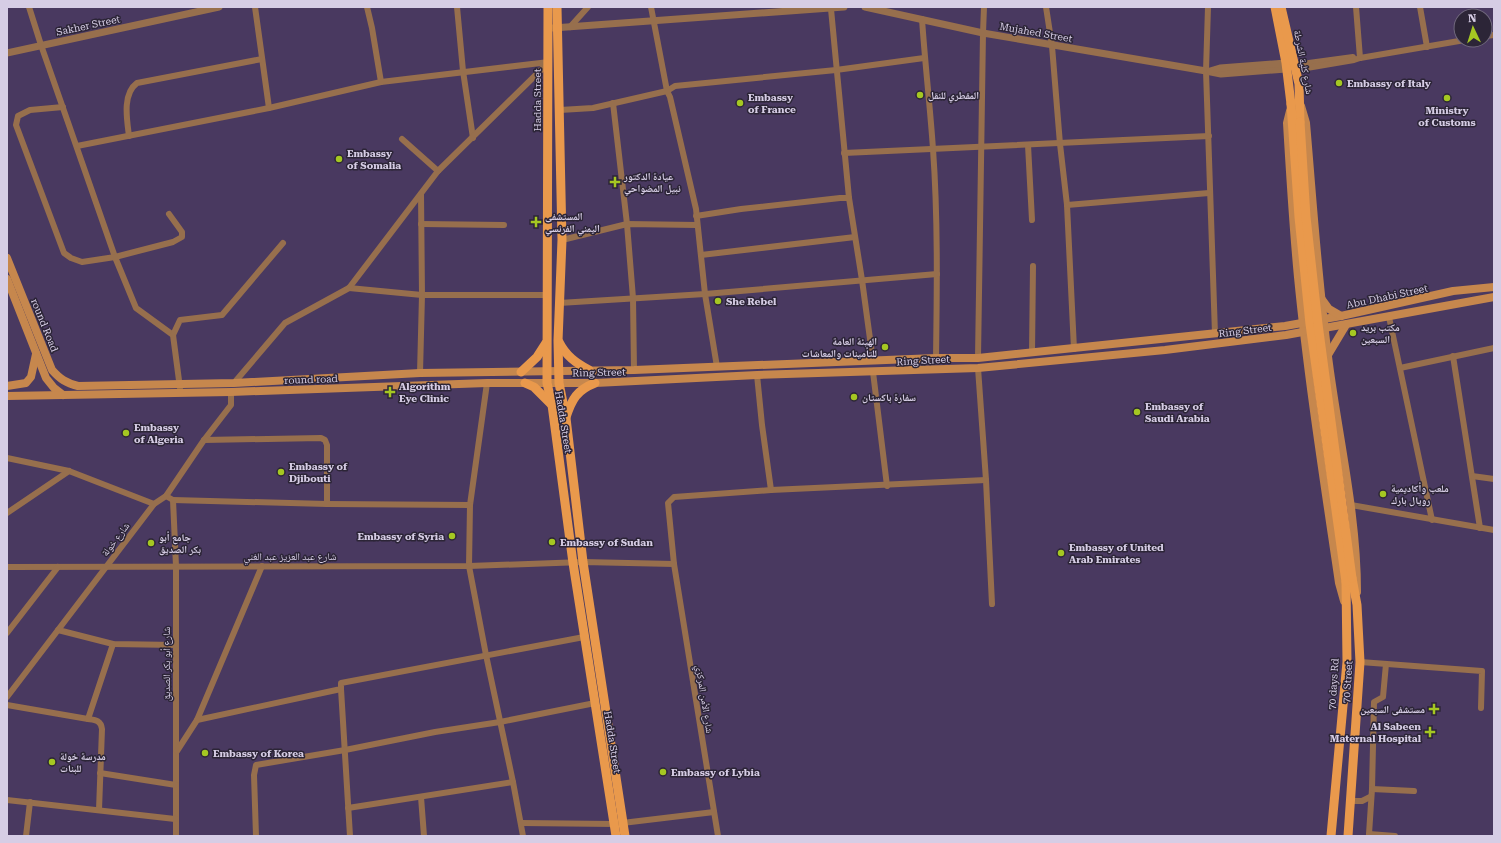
<svg xmlns="http://www.w3.org/2000/svg" width="1501" height="843" viewBox="0 0 1501 843" font-family="'Roboto Serif','Noto Naskh Arabic',serif">
<style>
.lines{fill:none;stroke-linecap:round;stroke-linejoin:round}
.minor{stroke:#976f4d;stroke-width:6}
.tertiary{stroke:#976f4d;stroke-width:7}
.secondary{stroke:#c6874d;stroke-width:8}
.primary{stroke:#e9994c;stroke-width:9}
.primary-bridge{stroke:#e9994c;stroke-width:9}
.poi-dot{fill:#a5c822;stroke:#2c2537;stroke-width:1.5}
.labels{text-anchor:middle;stroke-width:3;stroke-linejoin:round;paint-order:stroke}
.street-label{font-size:10px;fill:#d6cde5;stroke:#2c2537}
.poi-label{font-size:10px;font-weight:bold;fill:#d6cde5;stroke:#2c2537;text-anchor:start}
</style>
<rect width="100%" height="100%" fill="#493960"/>
<g class="lines">
<!-- minor -->
<g class="minor">
<polyline points="29,7 41,45 115,257 136,308 173,335 180,388"/>
<polyline points="255,7 269,108"/>
<polyline points="367,7 372,28 381,82"/>
<polyline points="457,7 463,71 473,138"/>
<polyline points="651,7 667,91 670,97 696,209 705,294 717,367"/>
<polyline points="1046,7 1052,46 1060,144 1067,205 1074,349"/>
<polyline points="1208,7 1206,71 1215,334"/>
<polyline points="1356,7 1360,58"/>
<polyline points="1420,7 1427,47"/>
<polyline points="831,9 849,198 862,280 873,361"/>
<path d="M922 19C925 63 930 106 933 149 938 218 937 289 936 358"/>
<polyline points="570,27 588,7"/>
<polyline points="1485,36 1494,35"/>
<polyline points="1294,65 1353,57"/>
<polyline points="1295,70 1354,60 1360,58 1465,40"/>
<polyline points="613,103 627,224 633,298 634,370"/>
<polyline points="63,107 30,110 18,116 16,125 64,253 71,258 82,262 115,257 173,242 182,237 182,232 169,214"/>
<polyline points="560,110 593,108 667,91 675,86 836,70 924,58"/>
<path d="M129 136C127 120 122 94 137 83L262 59"/>
<polyline points="402,139 438,171"/>
<polyline points="1028,145 1032,220"/>
<polyline points="77,146 269,108 381,82 549,62"/>
<polyline points="844,153 1209,136"/>
<polyline points="1067,205 1209,193"/>
<polyline points="696,216 741,209 840,198 849,198"/>
<polyline points="421,224 504,225"/>
<polyline points="562,240 627,224 697,225"/>
<polyline points="701,255 855,237"/>
<polyline points="349,288 422,295 547,295"/>
<polyline points="559,303 705,294 937,274"/>
<polyline points="1389,317 1432,520"/>
<polyline points="173,335 180,320 222,315 283,243"/>
<polyline points="1032,353 1033,266"/>
<polyline points="1453,356 1480,528"/>
<polyline points="978,358 983,33 984,7"/>
<polyline points="978,368 986,480 992,604"/>
<polyline points="1400,368 1494,348"/>
<polyline points="873,372 887,486"/>
<polyline points="420,373 422,295 421,194"/>
<polyline points="757,375 762,425 771,490"/>
<polyline points="234,383 285,323 349,288 438,171 549,62"/>
<polyline points="487,383 470,505 469,566 486,655 513,782 523,836"/>
<polyline points="204,440 321,438 325,440 327,445 327,504"/>
<polyline points="7,458 69,471 154,504"/>
<polyline points="1472,476 1494,479"/>
<polyline points="166,496 173,500 176,566 176,836"/>
<polyline points="173,500 327,504 470,505"/>
<polyline points="1351,505 1494,530"/>
<polyline points="7,513 69,471"/>
<polyline points="7,567 469,566 583,562 674,564"/>
<polyline points="58,630 113,644 176,645"/>
<polyline points="7,633 58,567"/>
<polyline points="1360,662 1482,671 1481,708"/>
<polyline points="1386,664 1383,697 1374,702 1372,789 1369,834 1395,836"/>
<polyline points="341,689 350,836"/>
<polyline points="7,697 154,504 166,496 204,440 231,405 231,392"/>
<path d="M7 705 88 719C95 720 101 720 102 729L99 810"/>
<polyline points="88,719 113,644"/>
<polyline points="197,720 341,689 341,683 584,637"/>
<polyline points="177,751 197,720 262,566"/>
<polyline points="100,773 176,785"/>
<polyline points="1372,789 1414,791"/>
<polyline points="421,797 424,836"/>
<polyline points="7,800 175,819"/>
<polyline points="1350,801 1362,801 1370,797"/>
<polyline points="348,808 513,782"/>
<polyline points="521,823 614,824 714,812"/>
<polyline points="26,836 30,802"/>
<polyline points="256,836 254,775 256,765 345,750 435,732 500,722 595,703"/>
<polyline points="718,836 674,564 668,503 674,497 771,490 986,480"/>
</g>
<!-- tertiary -->
<g class="tertiary">
<polyline points="865,7 983,33 1206,71 1221,74 1286,69"/>
<polyline points="553,28 844,7"/>
<polyline points="7,53 219,7"/>
<polyline points="1210,71 1220,68 1286,63"/>
</g>
<!-- secondary -->
<g class="secondary">
<path d="M1301 106 1306 123C1313 203 1318 284 1329 364 1339 440 1357 515 1357 592"/>
<path d="M1290 111 1287 123C1290 174 1293 225 1298 277 1308 379 1324 481 1339 583L1344 601"/>
<path d="M7 258 52 370C60 379 66 383 78 386L234 383 420 373 634 370 936 358H978L1285 326 1341 316 1453 291 1494 287"/>
<polyline points="7,279 46,378 54,388 63,395"/>
<polyline points="1321,298 1329,309 1341,316"/>
<polyline points="1328,355 1346,325"/>
<polyline points="7,386 26,383 31,377 36,354"/>
<polyline points="7,396 231,392 487,383 595,383 757,375 978,368 1165,350 1286,335 1494,297"/>
</g>
<!-- primary -->
<g class="primary">
<polyline points="548,7 547,383 552,405 573,563 616,836"/>
<polyline points="557,7 562,240 558,341 559,383 566,418 583,562 625,836"/>
<polyline points="1275,7 1286,63 1291,104"/>
<polyline points="1281,7 1299,84 1300,122"/>
<path d="M559 342C566 356 576 363 589 370"/>
<polyline points="521,372 537,357 546,343"/>
<polyline points="525,383 534,387 552,405"/>
<path d="M566 417C572 399 577 390 595 383"/>
<polyline points="1331,836 1347,662 1346,582"/>
<polyline points="1348,836 1360,662 1357,605 1352,578"/>
</g>
<!-- primary-bridge -->
<g class="primary-bridge">
<polyline points="1291,104 1299,217 1310,324 1346,582"/>
<polyline points="1300,122 1306,217 1318,324 1352,578"/>
</g>
</g>
<!-- markers -->
<g class="poi-dot">
<circle cx="1339" cy="83" r="4"/>
<circle cx="920" cy="95" r="4"/>
<circle cx="1447" cy="98" r="4"/>
<circle cx="740" cy="103" r="4"/>
<circle cx="339" cy="159" r="4"/>
<path d="M613 176h4v4h4v4h-4v4h-4v-4h-4v-4h4z"/>
<path d="M534 216h4v4h4v4h-4v4h-4v-4h-4v-4h4z"/>
<circle cx="718" cy="301" r="4"/>
<circle cx="1353" cy="333" r="4"/>
<circle cx="885" cy="347" r="4"/>
<path d="M388 386h4v4h4v4h-4v4h-4v-4h-4v-4h4z"/>
<circle cx="854" cy="397" r="4"/>
<circle cx="1137" cy="412" r="4"/>
<circle cx="126" cy="433" r="4"/>
<circle cx="281" cy="472" r="4"/>
<circle cx="1383" cy="494" r="4"/>
<circle cx="452" cy="536" r="4"/>
<circle cx="552" cy="542" r="4"/>
<circle cx="151" cy="543" r="4"/>
<circle cx="1061" cy="553" r="4"/>
<path d="M1432 703h4v4h4v4h-4v4h-4v-4h-4v-4h4z"/>
<path d="M1428 726h4v4h4v4h-4v4h-4v-4h-4v-4h4z"/>
<circle cx="205" cy="753" r="4"/>
<circle cx="52" cy="762" r="4"/>
<circle cx="663" cy="772" r="4"/>
</g>
<g class="labels">
<!-- street labels -->
<g class="street-label">
<text transform="translate(88 25) rotate(-12)" y="4">Sakher Street</text>
<text transform="translate(1036 32) rotate(10)" y="4">Mujahed Street</text>
<text transform="translate(1304 62) rotate(79)" y="4">شارع كلية الشرطة</text>
<text transform="translate(537 100) rotate(-90)" y="4">Hadda Street</text>
<text transform="translate(1387 296) rotate(-12)" y="4">Abu Dhabi Street</text>
<text transform="translate(45 325) rotate(68)" y="4">round Road</text>
<text transform="translate(1245 330) rotate(-7)" y="4">Ring Street</text>
<text transform="translate(923 360) rotate(-3)" y="4">Ring Street</text>
<text transform="translate(599 372) rotate(-1)" y="4">Ring Street</text>
<text transform="translate(311 379) rotate(-2)" y="4">round road</text>
<text transform="translate(564 422) rotate(81)" y="4">Hadda Street</text>
<text transform="translate(115 539) rotate(-53)" y="4">شارع خولة</text>
<text x="290" y="560">شارع عبد العزيز عبد الغني</text>
<text transform="translate(166 664) rotate(-90)" y="4">شارع أبو بكر الصديق</text>
<text transform="translate(1347 682) rotate(-86)" y="4">70 Street</text>
<text transform="translate(1333 684) rotate(-86)" y="4">70 days Rd</text>
<text transform="translate(705 699) rotate(81)" y="4">شارع الأمن المركزي</text>
<text transform="translate(613 742) rotate(81)" y="4">Hadda Street</text>
</g>
<!-- poi labels -->
<g class="poi-label">
<text x="1347" y="87">Embassy of Italy</text>
<text x="928" y="99">المقطري للنقل</text>
<text x="748" y="101">Embassy<tspan x="748" dy="12">of France</tspan></text>
<text x="1447" y="114" text-anchor="middle">Ministry<tspan x="1447" dy="12">of Customs</tspan></text>
<text x="347" y="157">Embassy<tspan x="347" dy="12">of Somalia</tspan></text>
<text x="624" y="180">عيادة الدكتور<tspan x="624" dy="12">نبيل المضواحي</tspan></text>
<text x="545" y="220">المستشفى<tspan x="545" dy="12">اليمني الفرنسي</tspan></text>
<text x="726" y="305">She Rebel</text>
<text x="1361" y="331">مكتب بريد<tspan x="1361" dy="12">السبعين</tspan></text>
<text x="877" y="345" text-anchor="end">الهيئة العامة<tspan x="877" dy="12">للتأمينات والمعاشات</tspan></text>
<text x="399" y="390">Algorithm<tspan x="399" dy="12">Eye Clinic</tspan></text>
<text x="862" y="401">سفارة باكستان</text>
<text x="1145" y="410">Embassy of<tspan x="1145" dy="12">Saudi Arabia</tspan></text>
<text x="134" y="431">Embassy<tspan x="134" dy="12">of Algeria</tspan></text>
<text x="289" y="470">Embassy of<tspan x="289" dy="12">Djibouti</tspan></text>
<text x="1391" y="492">ملعب وأكاديمية<tspan x="1391" dy="12">رويال بارك</tspan></text>
<text x="444" y="540" text-anchor="end">Embassy of Syria</text>
<text x="159" y="541">جامع أبو<tspan x="159" dy="12">بكر الصديق</tspan></text>
<text x="560" y="546">Embassy of Sudan</text>
<text x="1069" y="551">Embassy of United<tspan x="1069" dy="12">Arab Emirates</tspan></text>
<text x="1425" y="713" text-anchor="end">مستشفى السبعين</text>
<text x="1421" y="730" text-anchor="end">Al Sabeen<tspan x="1421" dy="12">Maternal Hospital</tspan></text>
<text x="213" y="757">Embassy of Korea</text>
<text x="60" y="760">مدرسة خولة<tspan x="60" dy="12">للبنات</tspan></text>
<text x="671" y="776">Embassy of Lybia</text>
</g>
</g>
<!-- border -->
<rect width="1501" height="843" fill="none" stroke="#d6cde5" stroke-width="16"/>
<!-- north arrow -->
<g transform="translate(1473 28) rotate(356)"><circle r="19" fill="#2c2537" stroke="#70687d"/>
<path d="M0-3L7 15L0 10L-7 15Z" fill="#a5c822"/>
<text y="-6" font-size="11" font-weight="bold" text-anchor="middle" fill="#d6cde5">N</text>
</g>
</svg>
